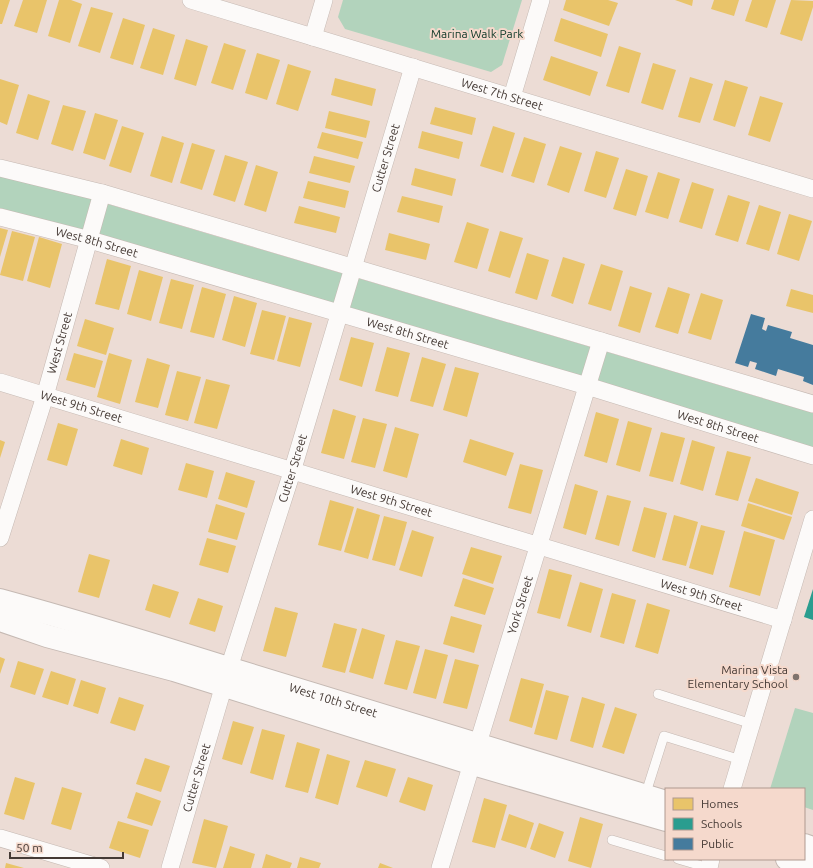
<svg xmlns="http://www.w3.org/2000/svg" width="813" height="868" viewBox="0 0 813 868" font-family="Ubuntu,sans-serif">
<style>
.green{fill:#b2d3bc}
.homes{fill:#e9c46a}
.schools{fill:#2a9d8f}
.public{fill:#457b9d}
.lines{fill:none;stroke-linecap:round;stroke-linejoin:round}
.service-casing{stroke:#c5b9b3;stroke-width:10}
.minor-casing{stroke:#c5b9b3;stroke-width:18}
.secondary-casing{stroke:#c5b9b3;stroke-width:24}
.service{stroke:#fcfaf9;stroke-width:9}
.minor{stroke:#fcfaf9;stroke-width:17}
.secondary{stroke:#fcfaf9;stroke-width:22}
.poi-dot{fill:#7f736d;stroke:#f5d9cc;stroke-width:1.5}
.labels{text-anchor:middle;stroke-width:4;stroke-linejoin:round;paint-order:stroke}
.park-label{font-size:12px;fill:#0a3625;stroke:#f5d9cc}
.street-label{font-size:12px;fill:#453a35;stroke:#f5d9cc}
.poi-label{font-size:12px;fill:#453a35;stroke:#f5d9cc;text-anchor:end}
</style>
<rect width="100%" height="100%" fill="#ecdcd5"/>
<!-- green -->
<g class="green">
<polygon points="343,0 522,0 502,65 491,72 345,29 338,17"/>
<polygon points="0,172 813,413 813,449 0,214"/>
<polygon points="795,708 813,713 813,810 804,807 804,789 770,789"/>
</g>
<!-- homes -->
<g class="homes">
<polygon points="0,0 10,0 2,24 0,24"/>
<polygon points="23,0 47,0 37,33 14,26"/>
<polygon points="59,0 71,0 82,4 70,43 48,36"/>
<polygon points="566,0 608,0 618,3 609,26 563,10"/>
<polygon points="675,0 693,0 692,6"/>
<polygon points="714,0 739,0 734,16 711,9"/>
<polygon points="752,0 776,0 767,28 745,21"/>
<polygon points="791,0 813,1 813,7 802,41 780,34"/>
<polygon points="91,7 113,13 100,53 78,46"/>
<polygon points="123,18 145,25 133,65 110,58"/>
<polygon points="561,18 608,34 601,57 554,41"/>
<polygon points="153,28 175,35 163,75 140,68"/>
<polygon points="186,39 208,46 196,86 174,79"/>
<polygon points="224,43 246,50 233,90 211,83"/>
<polygon points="619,46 641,53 629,93 606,86"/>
<polygon points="257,53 280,60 267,100 245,93"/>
<polygon points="551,56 598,72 590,96 543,80"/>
<polygon points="653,63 676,70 663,110 641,103"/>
<polygon points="288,64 311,71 298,111 276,104"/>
<polygon points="690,77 713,84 700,123 678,117"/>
<polygon points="335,78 376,89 372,106 331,95"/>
<polygon points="0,79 19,85 7,125 0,122"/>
<polygon points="725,80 748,87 735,127 713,120"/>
<polygon points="28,94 50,101 38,140 16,133"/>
<polygon points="760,96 783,103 770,142 748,135"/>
<polygon points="63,105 86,111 73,151 51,144"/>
<polygon points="435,107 476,118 472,135 430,124"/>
<polygon points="329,111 370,121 366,138 325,128"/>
<polygon points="95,113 118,120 105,160 83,153"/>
<polygon points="122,126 144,133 131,173 109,166"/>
<polygon points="493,126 515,133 503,173 480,166"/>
<polygon points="422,131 463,142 459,159 418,148"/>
<polygon points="322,132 363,142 358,159 317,148"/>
<polygon points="162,136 184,143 172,183 150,176"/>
<polygon points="524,137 546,144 534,183 511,176"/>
<polygon points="192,143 215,150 202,190 180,183"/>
<polygon points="560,146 582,153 569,193 547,185"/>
<polygon points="596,151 619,158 606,198 584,191"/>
<polygon points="225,155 248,162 235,202 213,195"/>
<polygon points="314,156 355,166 350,183 309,173"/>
<polygon points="256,165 278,172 266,212 244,205"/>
<polygon points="415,168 456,179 452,196 411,185"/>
<polygon points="626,169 648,176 636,216 613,209"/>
<polygon points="658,172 680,179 668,219 645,212"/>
<polygon points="308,181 349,191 345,208 303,198"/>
<polygon points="692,182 714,189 702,229 679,222"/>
<polygon points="728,195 750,202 738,242 715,235"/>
<polygon points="402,196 443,206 439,223 397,212"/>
<polygon points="759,205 781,212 769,251 746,244"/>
<polygon points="299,206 340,217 336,233 294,223"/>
<polygon points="789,214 812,221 799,261 777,254"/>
<polygon points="467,222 489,229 477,269 454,262"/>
<polygon points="0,228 8,230 0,257"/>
<polygon points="12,231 35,237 23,281 0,275"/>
<polygon points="500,231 523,238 510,278 488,271"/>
<polygon points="389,233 430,244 426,260 385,250"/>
<polygon points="39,237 62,244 50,288 27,281"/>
<polygon points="527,253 549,260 537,300 515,293"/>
<polygon points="563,257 585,264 573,304 551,296"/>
<polygon points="107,259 131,266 119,310 95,304"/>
<polygon points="601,264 623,271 611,311 588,304"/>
<polygon points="139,270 163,277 151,321 127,314"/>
<polygon points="171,279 194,285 182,329 159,323"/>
<polygon points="630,286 652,293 640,333 618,326"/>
<polygon points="202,287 226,294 214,338 190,332"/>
<polygon points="668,287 690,294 678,334 655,327"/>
<polygon points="791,289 813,295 813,313 786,306"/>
<polygon points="701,293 723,300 711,340 688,333"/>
<polygon points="234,296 257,303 245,347 222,340"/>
<polygon points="262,310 286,316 274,360 250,354"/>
<polygon points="289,317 312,323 300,367 277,361"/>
<polygon points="85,319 114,328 106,355 77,346"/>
<polygon points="351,337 374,343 362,387 339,380"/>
<polygon points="387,347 410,353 398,397 375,391"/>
<polygon points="74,353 103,361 95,388 66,380"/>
<polygon points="109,353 132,360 120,404 97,397"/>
<polygon points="422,357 446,364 433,407 410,401"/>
<polygon points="147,358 170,365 158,408 135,402"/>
<polygon points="455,367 479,373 467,417 443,410"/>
<polygon points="177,371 201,377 188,421 165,415"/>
<polygon points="206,379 230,385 217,429 194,423"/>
<polygon points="333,409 356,416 344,459 321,453"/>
<polygon points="596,412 619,419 607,463 584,456"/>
<polygon points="363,418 387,424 375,468 351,462"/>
<polygon points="628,421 652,428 640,472 616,465"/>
<polygon points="58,423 78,429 67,466 47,460"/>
<polygon points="395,427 419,434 407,478 383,471"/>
<polygon points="661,432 685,438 673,482 649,476"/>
<polygon points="121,439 149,448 142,475 113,466"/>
<polygon points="470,439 514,453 506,476 463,462"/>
<polygon points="0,440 5,442 0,458"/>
<polygon points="692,440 715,447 703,491 680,484"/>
<polygon points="727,451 751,457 738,501 715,495"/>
<polygon points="186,463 214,471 207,498 178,490"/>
<polygon points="520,464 543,470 531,514 508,508"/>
<polygon points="226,472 255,481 247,508 218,499"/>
<polygon points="756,478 799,492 792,515 748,501"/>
<polygon points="575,484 598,491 586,535 563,528"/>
<polygon points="607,495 631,501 619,546 595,539"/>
<polygon points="330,500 354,507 341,551 318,545"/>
<polygon points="748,503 792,517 784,540 741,526"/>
<polygon points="216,504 245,513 237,540 208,532"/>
<polygon points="644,507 667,513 655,558 632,551"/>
<polygon points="357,508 380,515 368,559 344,552"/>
<polygon points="674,515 698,522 686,566 662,560"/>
<polygon points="384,516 407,522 395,566 372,560"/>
<polygon points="701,525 725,531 713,575 689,568"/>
<polygon points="412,530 434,537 422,577 399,570"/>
<polygon points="744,531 775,540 760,596 729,587"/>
<polygon points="207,538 236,546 228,573 199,565"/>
<polygon points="471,547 502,556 493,584 462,574"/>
<polygon points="89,554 110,560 99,598 78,592"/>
<polygon points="549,569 572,575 560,619 537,613"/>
<polygon points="463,578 494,588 485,615 454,606"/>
<polygon points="580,582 603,589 591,633 567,626"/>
<polygon points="153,584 179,592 170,618 145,610"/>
<polygon points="612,593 636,600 624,644 600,637"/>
<polygon points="198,598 223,606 215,632 189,624"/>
<polygon points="647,603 670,610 658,654 635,647"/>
<polygon points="275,607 298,613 286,657 263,651"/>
<polygon points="451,616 482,625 474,653 443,644"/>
<polygon points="334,623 357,629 345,673 322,667"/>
<polygon points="362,628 385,635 373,679 349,672"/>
<polygon points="396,640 420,646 407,690 384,684"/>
<polygon points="425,649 448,655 436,699 413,693"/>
<polygon points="0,657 5,659 0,674"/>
<polygon points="455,659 479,665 467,709 443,703"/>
<polygon points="18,661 44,669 35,695 10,687"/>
<polygon points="51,671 76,679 68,705 42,697"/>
<polygon points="521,678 544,684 532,728 509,721"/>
<polygon points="81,680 106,688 98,714 73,706"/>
<polygon points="546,690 569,696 557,740 534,734"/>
<polygon points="119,697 144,705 135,731 110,723"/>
<polygon points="582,697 605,704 593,748 570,741"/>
<polygon points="615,707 637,714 624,754 602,747"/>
<polygon points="233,721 254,727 242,765 222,759"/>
<polygon points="262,729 285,735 273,780 250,773"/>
<polygon points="297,742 320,749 308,793 285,787"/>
<polygon points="327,754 350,761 338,805 315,798"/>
<polygon points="145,758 170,766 161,792 136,784"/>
<polygon points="365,760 396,769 387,797 356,787"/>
<polygon points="15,777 35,783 24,820 4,814"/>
<polygon points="408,777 433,785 425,811 399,802"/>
<polygon points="62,787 82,793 71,830 51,824"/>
<polygon points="136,792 161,801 152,826 127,818"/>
<polygon points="484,798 507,805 495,848 472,842"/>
<polygon points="509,814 534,823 526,848 501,840"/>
<polygon points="580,817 603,824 591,868 568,861"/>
<polygon points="204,819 228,826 216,868 192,863"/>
<polygon points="118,821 149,830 140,858 109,848"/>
<polygon points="539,823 564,832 555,858 530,849"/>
<polygon points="230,846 255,854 251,868 223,868"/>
<polygon points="266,854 292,863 290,868 262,868"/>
<polygon points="300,857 321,863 319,868 297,868"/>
<polygon points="6,863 24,868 5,868"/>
<polygon points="380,863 393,868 378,868"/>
</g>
<!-- schools -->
<polygon class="schools" points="813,589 813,620 804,617"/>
<!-- public -->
<polygon class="public" points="751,314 765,318 762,329 766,331 768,325 792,332 790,338 813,345 813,385 803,381 804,377 778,369 776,376 755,369 757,363 750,361 748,367 735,363"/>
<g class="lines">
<!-- service casing -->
<g class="service-casing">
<g id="service">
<polyline points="658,694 752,724"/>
<polyline points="645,796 664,736 741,760"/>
<polyline points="612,840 666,856"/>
<polyline points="678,859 709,868"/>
</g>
</g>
<!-- minor casing -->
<g class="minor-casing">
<g id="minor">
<path id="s1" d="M191 0 813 189"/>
<polyline points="313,37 324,0"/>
<polyline points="512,97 541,0"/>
<polyline points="0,168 102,193 813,404"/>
<path id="s2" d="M0 217 90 240 587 386 813 456"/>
<path id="s3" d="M0 382 783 620"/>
<path id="s4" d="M0 538 45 396 102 193"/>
<polyline points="732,789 813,519"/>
<polyline points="0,838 101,868"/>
<path id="s5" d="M170 868 229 668 292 472 413 67"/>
<path id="s6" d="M440 868 601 341"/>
<polyline points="709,868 711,859"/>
</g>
</g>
<!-- secondary casing -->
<g class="secondary-casing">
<g id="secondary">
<path id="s7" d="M0 600C77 621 152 644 228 668 374 713 520 758 666 802"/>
<polyline points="0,620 47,636 174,670 473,764 666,820"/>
<polyline points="804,845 813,848"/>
<polyline points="787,859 813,867"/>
</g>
</g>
<!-- service -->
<use href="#service" class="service"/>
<!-- minor -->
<use href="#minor" class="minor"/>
<!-- secondary -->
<use href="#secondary" class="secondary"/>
</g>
<!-- markers -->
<circle class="poi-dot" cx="796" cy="677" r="4"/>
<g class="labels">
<!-- park labels -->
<g class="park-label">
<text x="477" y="38">Marina Walk Park</text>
</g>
<!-- street labels -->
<g class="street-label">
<text dy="4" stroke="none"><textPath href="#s1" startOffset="325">West 7th Street</textPath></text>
<text dy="4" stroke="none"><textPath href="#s5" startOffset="742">Cutter Street</textPath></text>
<text dy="4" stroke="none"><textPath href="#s2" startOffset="100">West 8th Street</textPath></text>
<text dy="4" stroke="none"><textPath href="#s2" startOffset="424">West 8th Street</textPath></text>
<text dy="4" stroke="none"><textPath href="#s4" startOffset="204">West Street</textPath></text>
<text dy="4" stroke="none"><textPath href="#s3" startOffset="85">West 9th Street</textPath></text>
<text dy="4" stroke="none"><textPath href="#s2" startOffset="748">West 8th Street</textPath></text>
<text dy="4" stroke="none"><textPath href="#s5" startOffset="418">Cutter Street</textPath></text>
<text dy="4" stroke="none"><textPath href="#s3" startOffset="409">West 9th Street</textPath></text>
<text dy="4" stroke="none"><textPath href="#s3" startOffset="733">West 9th Street</textPath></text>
<text dy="4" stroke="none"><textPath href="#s6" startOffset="275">York Street</textPath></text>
<text dy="4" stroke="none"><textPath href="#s7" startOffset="348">West 10th Street</textPath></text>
<text dy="4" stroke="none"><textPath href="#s5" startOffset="94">Cutter Street</textPath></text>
</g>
<!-- poi labels -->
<g class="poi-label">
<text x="788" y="674">Marina Vista<tspan x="788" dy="14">Elementary School</tspan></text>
</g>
</g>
<!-- legend -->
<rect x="665" y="788" width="140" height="72" fill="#f5d9cc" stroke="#af9990"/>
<rect x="673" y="798" width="20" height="12" fill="#e9c46a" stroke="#af9990"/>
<text x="701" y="808" font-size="12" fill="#453a35">Homes</text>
<rect x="673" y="818" width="20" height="12" fill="#2a9d8f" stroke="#af9990"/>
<text x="701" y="828" font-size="12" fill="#453a35">Schools</text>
<rect x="673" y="838" width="20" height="12" fill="#457b9d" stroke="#af9990"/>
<text x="701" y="848" font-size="12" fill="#453a35">Public</text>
<!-- scale -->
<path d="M10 852v6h113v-6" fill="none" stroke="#453a35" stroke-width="2"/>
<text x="16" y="852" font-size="12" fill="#453a35" stroke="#f5d9cc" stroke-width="3" paint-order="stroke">50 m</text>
</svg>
